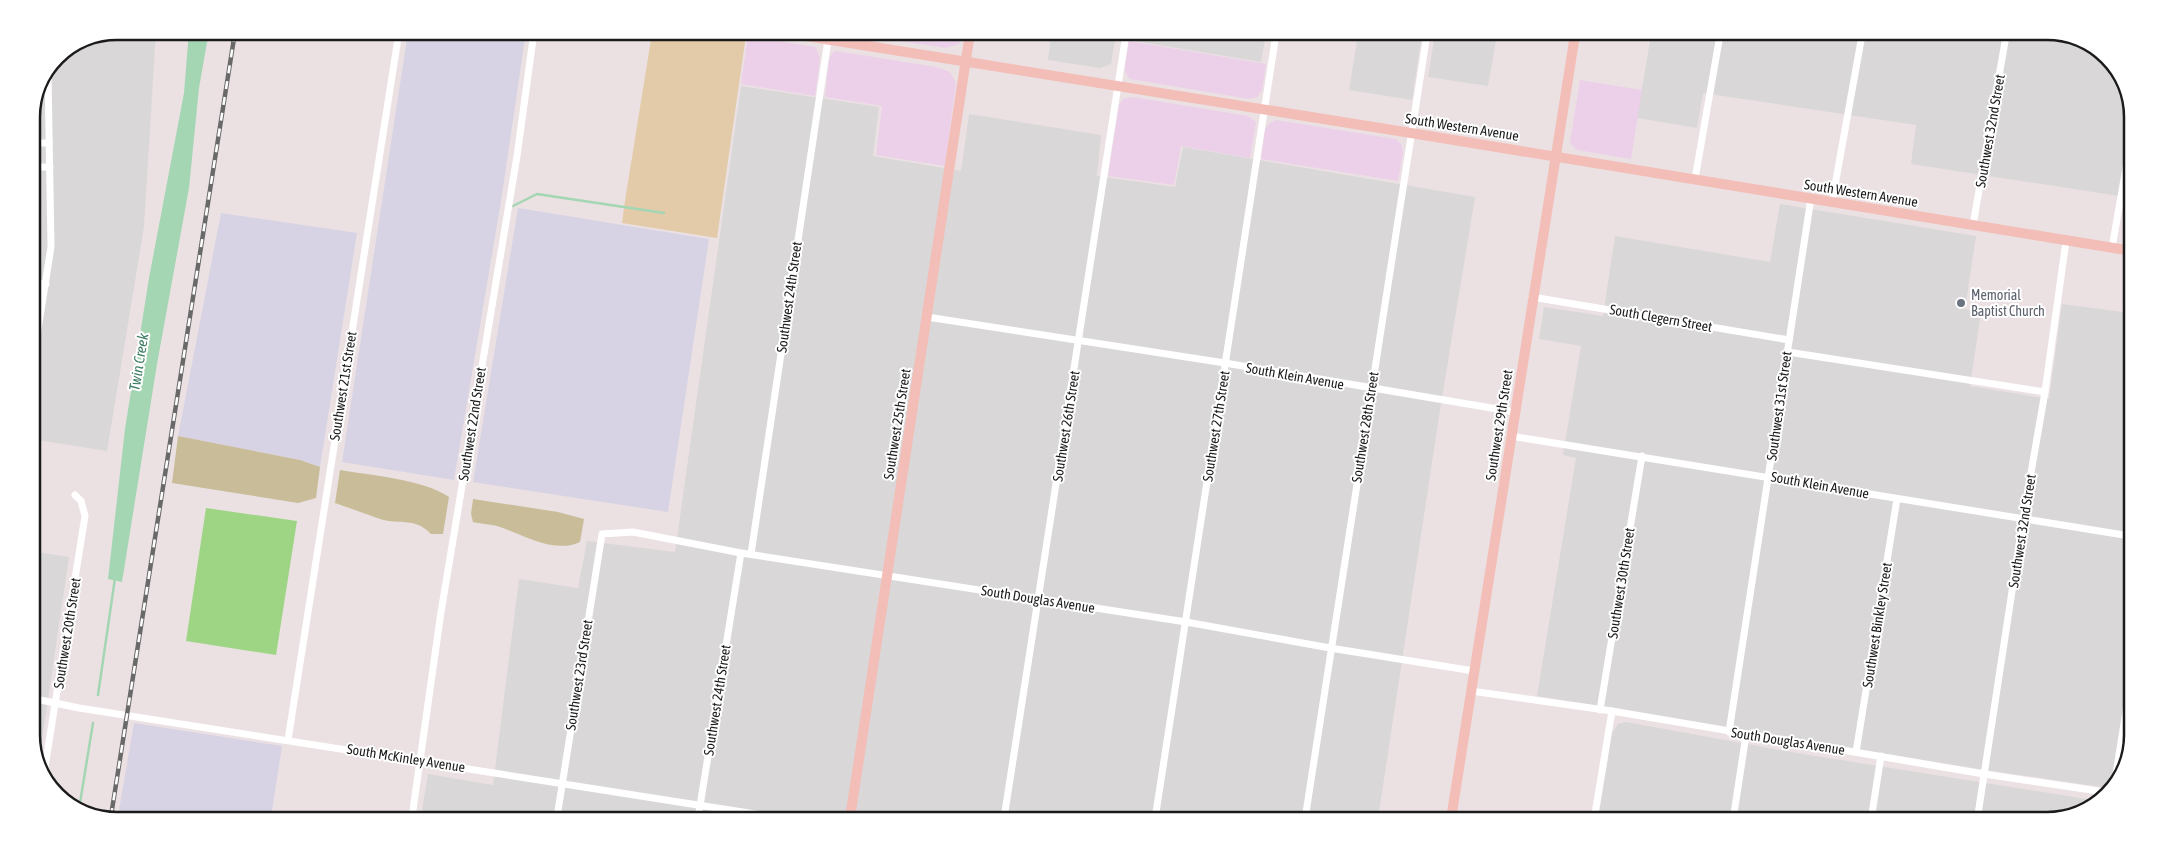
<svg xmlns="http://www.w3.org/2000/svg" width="2164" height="852" viewBox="0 0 2164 852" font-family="'Asap Condensed',sans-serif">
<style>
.residential{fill:#d9d7d8}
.commercial{fill:#ecd0e9}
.industrial{fill:#d7d3e4}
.grass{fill:#e3caa9}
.forest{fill:#c8bd98}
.pitch{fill:#9ed584}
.water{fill:#a4d6b3}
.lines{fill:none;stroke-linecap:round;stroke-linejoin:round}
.stream{stroke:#a4d6b3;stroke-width:2.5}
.street{stroke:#fff;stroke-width:7}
.secondary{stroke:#f3beb7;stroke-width:10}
.rail-casing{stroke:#696969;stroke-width:4.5}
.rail{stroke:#fff;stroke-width:2.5;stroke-dasharray:8;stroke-linecap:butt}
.worship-dot{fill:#6b7280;stroke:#fff;stroke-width:2}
.labels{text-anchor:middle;stroke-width:4;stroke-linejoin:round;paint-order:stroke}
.street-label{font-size:14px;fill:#1b1b1b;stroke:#fff}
.worship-label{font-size:14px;fill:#5b616d;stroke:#fff;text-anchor:start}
.water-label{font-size:15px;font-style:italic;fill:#407d63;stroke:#fff}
.rim{fill:none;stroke:#1b1b1b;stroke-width:2.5}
</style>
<rect width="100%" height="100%" fill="#ebe1e3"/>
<!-- residential -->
<g class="residential">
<polygon points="117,31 156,31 144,227 107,451 31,439 31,112 57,56 85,38"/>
<polygon points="1051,33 1116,34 1111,64 1100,68 1048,60"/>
<polygon points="1137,34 1266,34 1261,62 1135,41"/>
<polygon points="1358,34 1422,34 1412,100 1349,90"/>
<polygon points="1435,34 1497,35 1488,86 1428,77"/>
<polygon points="1651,35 2075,36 2115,65 2133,111 2132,198 1911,164 1916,125 1703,93 1697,128 1637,118"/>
<polygon points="741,86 879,107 873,156 961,171 969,114 1101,135 1097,176 1175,187 1183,147 1475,197 1440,410 1378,819 421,817 428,774 493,785 519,579 578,588 587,541 675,552"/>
<polygon points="1780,204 1976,236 1965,309 1981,312 1970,386 2049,399 2062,304 2131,313 2128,763 2108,788 1972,768 1537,696 1576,458 1563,455 1581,346 1539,339 1544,307 1603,316 1615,236 1770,262"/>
<polygon points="31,551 69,557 39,761 31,741"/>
<polygon points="1626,722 1797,753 2099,801 2095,806 2047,821 1598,820 1612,733 1618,724"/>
</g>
<!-- commercial -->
<g class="commercial">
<polygon points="847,33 963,33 959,44 946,48"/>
<polygon points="748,36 816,47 820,59 815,96 741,84"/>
<polygon points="1129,41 1266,64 1262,90 1257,97 1249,99 1130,79 1125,72 1125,66"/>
<polygon points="836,51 936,67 950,72 956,83 945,166 876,155 882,106 825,97 829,60 832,53"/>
<polygon points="1580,80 1642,90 1631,159 1577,150 1570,143"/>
<polygon points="1133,97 1248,116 1256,122 1250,158 1181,146 1174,185 1108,176 1119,105 1123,99"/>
<polygon points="1276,120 1396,139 1401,144 1403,151 1398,181 1261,159 1265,129 1270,123"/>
</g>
<!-- industrial -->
<g class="industrial">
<polygon points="408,32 526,32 501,201 454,480 342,462"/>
<polygon points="518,208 709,239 668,512 473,482"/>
<polygon points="221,213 357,233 320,467 300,460 178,436"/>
<polygon points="134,723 282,746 271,817 118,816"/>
</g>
<!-- grass -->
<polygon class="grass" points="652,33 729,33 746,35 717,238 622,223 624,208 664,213 624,207"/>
<!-- forest -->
<g class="forest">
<polygon points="178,436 300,460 320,467 316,498 298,503 172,483"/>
<path d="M340 470C370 475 425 480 449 497L443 534H431C415 517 400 525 380 519 365 514 350 508 335 503Z"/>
<path d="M473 499 558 512 584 519 580 542C555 554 524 535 500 527 492 524 482 524 473 522L471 514Z"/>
</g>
<!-- pitch -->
<polygon class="pitch" points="206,508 297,521 276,655 186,641"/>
<!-- water -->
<polygon class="water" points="189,31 209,31 199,88 189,188 157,364 122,582 108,579 125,429 149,278 184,93"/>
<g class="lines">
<!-- stream -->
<g class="stream">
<polyline points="513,206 537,194 664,213"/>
<polyline points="98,695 115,578"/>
<polyline points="79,809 93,723"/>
</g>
<!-- street -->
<g class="street">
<polyline points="31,143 49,143"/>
<polyline points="31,167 50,167"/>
<polyline points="1695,179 1720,35"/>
<polyline points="1832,202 1862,35"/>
<polyline points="1973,225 2006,36"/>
<polyline points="2112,248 2132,133"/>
<polyline points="31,282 46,284"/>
<polyline points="1532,297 1789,340"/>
<polyline points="927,317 1225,363 1515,412"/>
<polyline points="1788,352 2045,392"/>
<polyline points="31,374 51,247 48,75"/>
<polyline points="1511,436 2130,536"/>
<polyline points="751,554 828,40"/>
<polyline points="1471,691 1612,711 1984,774 2105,792"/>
<polyline points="31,698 79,708 781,818"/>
<polyline points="1600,710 1642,456"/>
<polyline points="1729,732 1811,198"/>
<polyline points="288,740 399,32"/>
<polyline points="1856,752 1897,499"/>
<polyline points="44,773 85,516 81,501 75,495"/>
<polyline points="2115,780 2129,692"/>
<polyline points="412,817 441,612 517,156 534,32"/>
<polyline points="557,817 602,534 633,532 741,553 1186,622 1330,648 1474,671"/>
<polyline points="698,818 741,553"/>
<polyline points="1004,818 1126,34"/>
<polyline points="1155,819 1276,34"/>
<polyline points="1305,819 1427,34"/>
<polyline points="1594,820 1612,711"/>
<polyline points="1733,820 1746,735"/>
<polyline points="1871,820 1881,756"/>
<polyline points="1977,821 2023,519 2045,392 2066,241"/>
</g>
<!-- secondary -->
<g class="secondary">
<polyline points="787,33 1411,133 2132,251"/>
<polyline points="850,818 970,33"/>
<polyline points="1451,819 1575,35"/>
</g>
<!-- rail casing -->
<g class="rail-casing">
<polyline id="rail" points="111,816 235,32"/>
</g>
<!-- rail -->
<use href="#rail" class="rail"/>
</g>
<!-- markers -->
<circle class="worship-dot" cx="1961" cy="303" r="5"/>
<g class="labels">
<!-- street labels -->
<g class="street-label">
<text transform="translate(1462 127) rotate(9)" y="5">South Western Avenue</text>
<text transform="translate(1990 131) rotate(-80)" y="5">Southwest 32nd Street</text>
<text transform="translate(1861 193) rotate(9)" y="5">South Western Avenue</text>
<text transform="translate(789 297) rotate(-82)" y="5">Southwest 24th Street</text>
<text transform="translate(1661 318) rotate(10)" y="5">South Clegern Street</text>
<text transform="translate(1295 376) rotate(10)" y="5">South Klein Avenue</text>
<text transform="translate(343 386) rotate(-81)" y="5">Southwest 21st Street</text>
<text transform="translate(1779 406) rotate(-82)" y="5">Southwest 31st Street</text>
<text transform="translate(472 424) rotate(-81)" y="5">Southwest 22nd Street</text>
<text transform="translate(897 424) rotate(-81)" y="5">Southwest 25th Street</text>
<text transform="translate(1499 425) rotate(-81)" y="5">Southwest 29th Street</text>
<text transform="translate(1066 426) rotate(-81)" y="5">Southwest 26th Street</text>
<text transform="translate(1216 426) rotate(-81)" y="5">Southwest 27th Street</text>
<text transform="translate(1365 427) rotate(-81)" y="5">Southwest 28th Street</text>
<text transform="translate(1820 485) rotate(10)" y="5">South Klein Avenue</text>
<text transform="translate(2022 531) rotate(-81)" y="5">Southwest 32nd Street</text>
<text transform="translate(1621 583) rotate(-81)" y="5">Southwest 30th Street</text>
<text transform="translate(1038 599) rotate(9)" y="5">South Douglas Avenue</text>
<text transform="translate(1877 625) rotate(-81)" y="5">Southwest Binkley Street</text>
<text transform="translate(67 633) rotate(-81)" y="5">Southwest 20th Street</text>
<text transform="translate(579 675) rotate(-81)" y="5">Southwest 23rd Street</text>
<text transform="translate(717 700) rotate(-81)" y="5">Southwest 24th Street</text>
<text transform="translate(1788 741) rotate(9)" y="5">South Douglas Avenue</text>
<text transform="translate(406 758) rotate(9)" y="5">South McKinley Avenue</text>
</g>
<!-- worship labels -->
<g class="worship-label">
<text x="1971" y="300">Memorial<tspan x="1971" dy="16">Baptist Church</tspan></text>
</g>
<!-- water labels -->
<g class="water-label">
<text transform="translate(139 362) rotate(-81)" y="5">Twin Creek</text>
</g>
</g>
<!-- crop -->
<path d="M0 0H2164V852H0ZM117 40H2047A77 77 0 0 1 2124 117V735A77 77 0 0 1 2047 812H117A77 77 0 0 1 40 735V117A77 77 0 0 1 117 40Z" fill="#fff" fill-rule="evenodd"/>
<path class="rim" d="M117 40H2047A77 77 0 0 1 2124 117V735A77 77 0 0 1 2047 812H117A77 77 0 0 1 40 735V117A77 77 0 0 1 117 40Z"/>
</svg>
